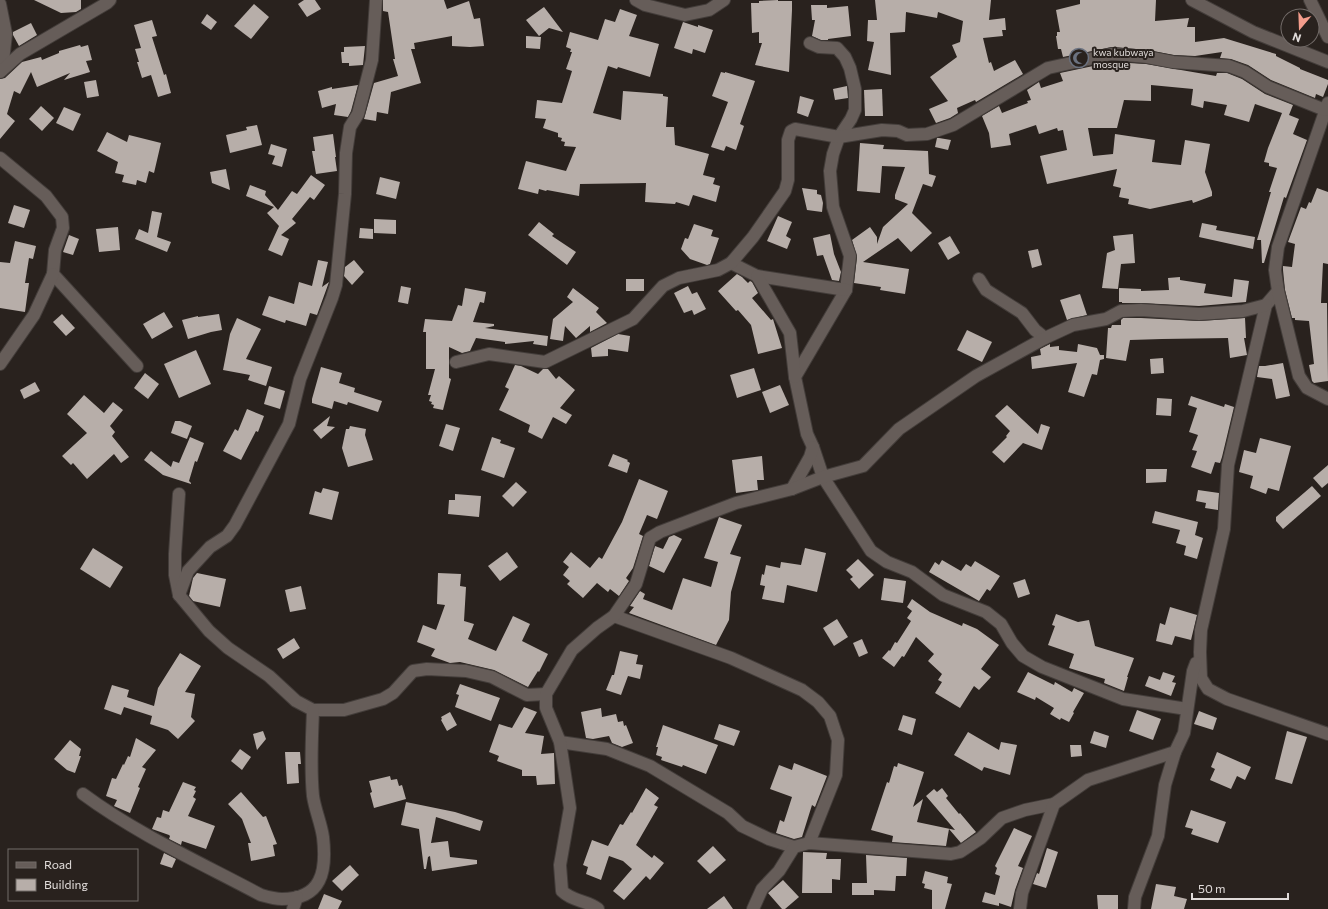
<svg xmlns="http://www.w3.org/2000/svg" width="1328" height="909" viewBox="0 0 1328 909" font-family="Commissioner,sans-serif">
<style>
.building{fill:#b7aea9}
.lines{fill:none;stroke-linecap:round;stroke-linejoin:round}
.minor-casing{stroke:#433d3a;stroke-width:14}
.minor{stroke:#665d59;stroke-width:12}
.labels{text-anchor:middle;stroke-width:4;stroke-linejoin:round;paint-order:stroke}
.poi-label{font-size:10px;fill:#e1dcda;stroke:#29221e;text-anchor:start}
</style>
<rect width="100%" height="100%" fill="#29221e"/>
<!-- building -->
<g class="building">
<polygon points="34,0 81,0 81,9 76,12 61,13"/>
<polygon points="304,0 315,0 321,9 307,17 298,4"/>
<polygon points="383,0 444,0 447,9 469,1 474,19 480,18 484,46 470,47 452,46 452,36 414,43 415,49 411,49 421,83 391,92 388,114 377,112 376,121 364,119 374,83 398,76 393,59 395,59 388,12 383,11"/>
<polygon points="778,0 778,1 792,1 792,10 789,72 755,65 762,43 759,43 759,32 752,33 751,3 759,3 759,1"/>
<polygon points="875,0 991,0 989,20 1005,18 1006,30 1002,30 1003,36 983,38 989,63 991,62 994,71 1015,60 1023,74 976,102 975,100 957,108 958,113 950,118 936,123 929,109 948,101 930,77 957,57 952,45 960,42 963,21 938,12 937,18 906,12 905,32 890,33 891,75 868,70 874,42 867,41 868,20 877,20"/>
<polygon points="1080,0 1156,0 1155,21 1189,18 1187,27 1195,27 1195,42 1224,38 1276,54 1276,56 1300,68 1300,69 1328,80 1328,84 1323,97 1316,94 1315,98 1271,80 1248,65 1231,59 1220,58 1222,52 1195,56 1174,55 1148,50 1112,47 1063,57 1061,49 1058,49 1056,36 1057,36 1057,32 1060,32 1056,10 1080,4"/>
<polygon points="254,4 269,17 251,39 234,26"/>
<polygon points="811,5 827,5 827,8 848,6 851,36 828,39 828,40 821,40 812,36 815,20 812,20"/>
<polygon points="544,7 563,32 549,28 539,36 526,20"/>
<polygon points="620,9 637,15 629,36 659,44 650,77 618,67 617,69 608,66 593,113 621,120 623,91 663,94 663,96 668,97 666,127 674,127 675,145 709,154 703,175 715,178 713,184 720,186 716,202 693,195 689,206 676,202 675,204 645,202 646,183 580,184 579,196 547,190 546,191 539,189 538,194 518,189 526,161 566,171 576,147 564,146 565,142 561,141 562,138 558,137 558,133 543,128 546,119 535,118 537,100 562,103 572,71 566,69 572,52 570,52 571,49 566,47 570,32 598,40 605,19 615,22"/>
<polygon points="207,14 217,22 211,30 201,23"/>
<polygon points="152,20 157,36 152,37 164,75 166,74 171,93 158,97 151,75 142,78 137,62 139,62 135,49 141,48 134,25"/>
<polygon points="683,22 698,27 698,25 713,30 705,53 693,49 692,54 674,48"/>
<polygon points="31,23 37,35 19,46 13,35 13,32"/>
<polygon points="526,36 541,37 540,49 526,48"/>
<polygon points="80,45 81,47 88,45 92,60 86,61 90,72 64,80 70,73 37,87 31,72 20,94 14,91 7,114 15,121 0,139 0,79 5,78 22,62 41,57 42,60 59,53 59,51"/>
<polygon points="365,46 363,65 349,66 349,63 342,63 341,52 344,52 344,47"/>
<polygon points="1112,62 1146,64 1216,76 1217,73 1227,73 1242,79 1265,94 1293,105 1289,115 1299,119 1293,134 1307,140 1286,198 1284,197 1264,263 1262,263 1261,240 1257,240 1271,192 1269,192 1277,168 1269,166 1269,163 1264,162 1268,148 1282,113 1255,104 1249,122 1224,115 1227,105 1204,101 1203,108 1191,105 1193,89 1151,85 1151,101 1124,100 1117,128 1088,128 1093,156 1113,154 1115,134 1155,140 1152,162 1181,165 1185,140 1210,144 1205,172 1212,192 1212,196 1193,203 1192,200 1150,209 1128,204 1129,199 1119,197 1121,188 1113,186 1117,169 1047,184 1040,156 1067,150 1063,130 1058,131 1057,128 1039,134 1036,125 1009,134 1011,145 991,148 989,133 982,116 999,106 1002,113 1028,103 1027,101 1031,100 1027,90 1039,82 1041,88 1063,81 1060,73"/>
<polygon points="721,72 725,73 725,72 755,81 740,124 744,126 736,150 726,146 724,151 711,147 728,102 712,96"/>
<polygon points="96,80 99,96 87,98 84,82"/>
<polygon points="358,85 351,111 348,117 334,115 336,104 322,108 318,91 332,87 332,89"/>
<polygon points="847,86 848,98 835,100 833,89"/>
<polygon points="882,89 883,116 865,116 864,90"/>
<polygon points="800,96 814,100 808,117 797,113"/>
<polygon points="41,106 54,118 42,131 29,119"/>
<polygon points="64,107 81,114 73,131 56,123"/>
<polygon points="257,125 262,145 230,153 226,135 247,130 246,127"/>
<polygon points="107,132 127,142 129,135 161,143 154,173 149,171 146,183 137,180 136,185 122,182 124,175 115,173 118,162 97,151"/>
<polygon points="333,134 336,157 335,157 337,171 316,174 312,151 315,151 313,137"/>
<polygon points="937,138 939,138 951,140 948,150 935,147"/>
<polygon points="860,143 884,145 883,149 928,151 929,174 936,176 932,187 923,184 912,213 932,233 911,252 898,238 863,262 909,269 905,294 880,290 881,287 854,283 857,257 852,240 870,227 877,237 877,244 883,227 908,204 895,199 895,195 905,167 882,166 880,193 857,191"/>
<polygon points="271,144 287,149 282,167 272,164 275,156 268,154"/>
<polygon points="226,169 230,190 212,183 210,172"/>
<polygon points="311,175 325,185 314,200 310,197 292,219 296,223 281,235 289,239 282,256 268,250 279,226 267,213 274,207 246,196 250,185 266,191 265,195 278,210 292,191 297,194"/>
<polygon points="380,177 400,182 396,199 376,194"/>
<polygon points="802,188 817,190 817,194 821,195 823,203 822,212 807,210"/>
<polygon points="1317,188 1328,192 1328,264 1323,263 1321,303 1327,303 1328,381 1314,383 1312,381 1309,365 1314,364 1309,321 1295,320 1295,318 1292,318 1285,290 1283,270 1283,266 1292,267 1295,244 1288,242 1301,207 1306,209 1309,202 1311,203"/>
<polygon points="14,205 30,210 24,228 8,223"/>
<polygon points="152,211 162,213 157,237 171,242 167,252 135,239 139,229 148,233"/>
<polygon points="778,216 792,222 786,236 791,239 787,249 767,241"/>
<polygon points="374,219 396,220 396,234 374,233"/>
<polygon points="539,222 554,234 552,236 576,252 567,265 528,235"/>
<polygon points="1202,223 1217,226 1216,230 1255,237 1253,249 1199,237"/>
<polygon points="694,224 713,230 711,236 719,238 710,264 707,265 690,259 681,249 685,238 688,239"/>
<polygon points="118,227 120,250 99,252 96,229"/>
<polygon points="360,228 373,229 373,239 359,238"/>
<polygon points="830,234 834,254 841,272 839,281 832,280 823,255 817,256 813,238"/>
<polygon points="1133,234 1135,263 1121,264 1118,289 1102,288 1107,253 1115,250 1113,236"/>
<polygon points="69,235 79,239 73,255 63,252"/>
<polygon points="950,236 960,253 948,260 938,243"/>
<polygon points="15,241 36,246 33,259 29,258 25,283 29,283 25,312 0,308 0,262 10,263"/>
<polygon points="1038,249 1042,265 1032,268 1028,251"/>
<polygon points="318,260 328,262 322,287 329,282 317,315 310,313 306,326 286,320 285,323 262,315 269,296 294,304 299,282 312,286"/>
<polygon points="354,260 364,272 352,285 344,276 345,267"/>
<polygon points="737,274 742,277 748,283 750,281 752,282 758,293 752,298 771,320 773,319 782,348 758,354 751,325 738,310 736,311 718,291"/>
<polygon points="1180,277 1180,280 1206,284 1204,293 1232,297 1234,279 1249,281 1246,302 1199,306 1141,303 1122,303 1122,302 1119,302 1119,288 1141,289 1141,291 1169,290 1168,278"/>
<rect x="626" y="279" width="18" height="12"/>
<polygon points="401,286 411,288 408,304 398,302"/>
<polygon points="688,286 692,294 697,292 706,309 694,315 692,310 684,313 674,293"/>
<polygon points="465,288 486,292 484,303 480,302 473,322 494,324 494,326 485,328 548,336 547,346 533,344 534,341 505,344 505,342 476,338 470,351 462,353 449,347 449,378 451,379 443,410 433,408 434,405 431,404 432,402 429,401 431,395 428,395 435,369 426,369 426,332 423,332 425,319 452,321 458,305 462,306"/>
<polygon points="573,288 599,308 596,312 607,323 590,332 590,326 576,338 565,326 563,341 550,339 553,319 573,302 567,297"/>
<polygon points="1080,294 1087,315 1067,320 1060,300"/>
<polygon points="164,312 173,327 152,339 143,324"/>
<polygon points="62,314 75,328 66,336 53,322"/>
<polygon points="219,314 222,330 211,332 188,339 182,320 198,316 198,317"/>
<polygon points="237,318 261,329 246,359 272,367 266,386 248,380 250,375 223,370 230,334"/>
<polygon points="1123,318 1141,318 1199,321 1245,318 1246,338 1244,338 1247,355 1230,358 1228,338 1162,339 1130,340 1126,361 1106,358 1108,328 1111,328 1112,325 1121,325 1121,320"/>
<polygon points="967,330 992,342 982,362 957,350"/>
<polygon points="618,334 630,336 628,352 608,349 608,356 592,357 591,348"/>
<polygon points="1050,344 1050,347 1059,346 1059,350 1077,352 1078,344 1097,348 1100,355 1104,355 1104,359 1100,360 1097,375 1092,374 1084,397 1068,392 1077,363 1032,369 1031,357 1041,355 1040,349"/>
<polygon points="196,350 211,384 179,398 164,364"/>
<polygon points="1163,358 1164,373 1151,374 1150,359"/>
<polygon points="1283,363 1290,396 1276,399 1272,379 1257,377 1258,371 1259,366 1265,366"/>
<polygon points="515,365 521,366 538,374 543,369 548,369 556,379 559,376 575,390 560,408 572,415 566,424 553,417 542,439 528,432 530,425 499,410 509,389 505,387"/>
<polygon points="321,367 342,373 339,383 355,388 354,392 382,401 378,412 348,402 347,405 334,401 332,409 312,403 312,399"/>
<polygon points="754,368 761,390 737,398 730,375"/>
<polygon points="145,373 159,384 148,399 134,388"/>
<polygon points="35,382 40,391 24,399 20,390"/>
<polygon points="780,385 789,405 770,413 762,392"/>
<polygon points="269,386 285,391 280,409 264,404"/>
<polygon points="84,395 104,413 113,402 123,410 110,426 115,432 112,436 129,457 121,463 114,454 87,479 73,463 71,465 62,456 87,433 67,414"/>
<polygon points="1191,396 1224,407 1225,404 1234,407 1222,457 1220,463 1215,462 1211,474 1191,467 1197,451 1192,450 1198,435 1189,432 1197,408 1188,405"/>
<polygon points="1157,398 1172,399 1171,416 1156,415"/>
<polygon points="1007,405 1038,434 1041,424 1050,427 1042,450 1023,443 1004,463 992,452 1007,437 1006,436 1010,431 995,416"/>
<polygon points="247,409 264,416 258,432 256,431 241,460 223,451 235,429 238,431"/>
<polygon points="330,416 327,426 335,427 321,439 313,430"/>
<polygon points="175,421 180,421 192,426 187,439 171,433"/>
<polygon points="446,424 460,428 453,451 439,446"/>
<polygon points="350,426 366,429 365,435 373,460 348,467 342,448 346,429 349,429"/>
<polygon points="190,437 204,443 197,462 195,461 189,481 191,483 191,484 163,475 144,460 151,451 171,467 173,461 179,463"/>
<polygon points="492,437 501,440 500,443 515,448 504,478 481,470"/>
<polygon points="1260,438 1291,446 1279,491 1268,488 1266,494 1250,488 1253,476 1239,472 1244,450 1256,453"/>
<polygon points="613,454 628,460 627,461 630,463 627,473 608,466"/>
<polygon points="762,456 764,480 757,480 758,490 736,493 732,460"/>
<polygon points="1328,465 1328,483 1322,488 1313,478"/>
<polygon points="1146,469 1167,469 1166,482 1146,483"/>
<polygon points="639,479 668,491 657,519 647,515 639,534 643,536 633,568 626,578 629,581 619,596 610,589 608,592 597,583 583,598 567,584 570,581 563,575 569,567 563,562 571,552 590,568 599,557 602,559 622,522"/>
<polygon points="516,482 527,492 513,507 502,496"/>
<polygon points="1312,486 1321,496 1283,529 1276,521 1276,517"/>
<polygon points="323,488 339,492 332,520 309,514 315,491 321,493"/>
<polygon points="1198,490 1219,493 1218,510 1205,508 1206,503 1196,501"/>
<polygon points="455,494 481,496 479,517 448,514 449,500 455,500"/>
<polygon points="1155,511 1198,522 1195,535 1203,538 1197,559 1184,555 1186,546 1176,543 1180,530 1152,523"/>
<polygon points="719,517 742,525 730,554 741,557 731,592 729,620 716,645 629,613 634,607 630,606 640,591 645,594 643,599 672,610 683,578 711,587 718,562 704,558"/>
<polygon points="674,535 682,539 664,573 649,566 655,546 663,549 669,537"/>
<polygon points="93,548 123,567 110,588 80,569"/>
<polygon points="805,548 826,553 817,592 787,585 784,603 762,599 765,586 760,585 762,574 764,575 766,565 780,568 781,562 801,565"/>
<polygon points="507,552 518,567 500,581 488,566"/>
<polygon points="858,559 874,575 859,589 850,579 853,577 846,570"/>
<polygon points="942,560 961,571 966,564 971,567 975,561 1000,576 990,591 987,589 979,601 929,572 935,562 939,565"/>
<polygon points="197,573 226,579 220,607 193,601 189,596 193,578"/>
<polygon points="438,573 461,574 460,586 466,587 464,621 474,624 468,639 496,651 513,616 530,624 522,641 548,654 539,672 538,671 528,687 494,670 460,662 450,663 431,656 435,649 417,642 423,625 436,630 445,605 437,604"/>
<polygon points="884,578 906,581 903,603 881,600"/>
<polygon points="1025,579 1030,594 1018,598 1013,583"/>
<polygon points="301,586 306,609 290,612 285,590"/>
<polygon points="912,599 930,612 962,626 963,623 977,629 999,645 981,669 991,677 979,690 974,686 960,708 935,693 942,682 938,680 942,674 928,661 934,654 916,637 904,657 902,656 894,667 882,658 889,650 890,651 895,642 897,643 911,621 907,618 912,611 907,607"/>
<polygon points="1170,607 1197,615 1191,640 1175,636 1172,645 1156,641 1160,623 1165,625"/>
<polygon points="1056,614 1078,622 1089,620 1095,646 1134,658 1127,677 1128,677 1124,691 1104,683 1105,679 1069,668 1074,654 1048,645 1055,626 1052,625"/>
<polygon points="837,619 848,637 834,646 823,628"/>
<polygon points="294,638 300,648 283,659 277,649"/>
<polygon points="862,639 868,653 859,657 853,643"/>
<polygon points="620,651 638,655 636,664 643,665 640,679 628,676 621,695 606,690 612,675 614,675"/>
<polygon points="180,653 201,666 185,692 195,694 191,717 195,721 178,739 168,730 150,724 152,716 124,707 121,715 104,709 112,685 129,690 127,697 154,706 158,688"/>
<polygon points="1028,672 1054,685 1055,682 1072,692 1074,688 1084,693 1073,712 1074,713 1069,722 1061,718 1060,720 1050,714 1054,708 1036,697 1035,700 1017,692"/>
<polygon points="1163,672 1175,676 1172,682 1176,683 1171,696 1145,686 1149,676 1160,680"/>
<polygon points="460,684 500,698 491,721 455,707 459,695 456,694"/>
<polygon points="524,707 537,712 525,733 544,736 541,754 554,753 555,784 537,785 536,776 522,776 522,770 497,761 499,756 489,752 499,724 512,728"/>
<polygon points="601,708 602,717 616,714 618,722 623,721 624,726 626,725 633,743 622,747 612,743 609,736 593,739 586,738 581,712"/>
<polygon points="1137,710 1161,719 1153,740 1129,731"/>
<polygon points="1199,711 1217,718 1213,730 1194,724"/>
<polygon points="450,712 457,725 447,731 441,720 442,719 441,717"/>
<polygon points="903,715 916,719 912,735 898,730"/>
<polygon points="719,724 740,731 734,746 714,739"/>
<polygon points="663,725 718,745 706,774 683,765 682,767 661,760 662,757 656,755 658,747 656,747"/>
<polygon points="263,731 266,739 257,750 253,734"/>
<polygon points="1094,731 1109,736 1106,748 1090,743"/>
<polygon points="1287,731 1307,737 1292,784 1275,779"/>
<polygon points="968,732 999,750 1001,742 1017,745 1010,775 984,767 982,771 954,755"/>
<polygon points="136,738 156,750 142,767 146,769 138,787 140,788 130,813 114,806 117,800 106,796 112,778 116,779 123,764 124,765 128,756 130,757"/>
<polygon points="70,740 81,749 79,756 81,756 75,773 67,770 54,759"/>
<polygon points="1070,745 1081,745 1082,756 1071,757"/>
<polygon points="240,749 251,757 242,770 231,761"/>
<polygon points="285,752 300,752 301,764 298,764 299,783 287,784"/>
<polygon points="1217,752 1251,767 1245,780 1237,776 1231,789 1210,780 1215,769 1211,767"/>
<polygon points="794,763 827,776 815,807 812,805 802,837 794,839 776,833 780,820 784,822 792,797 770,789 779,765 792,770"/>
<polygon points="898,763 924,772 913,807 923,799 917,822 955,830 926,796 934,789 937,792 942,788 948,796 946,798 959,814 960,813 976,832 961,843 949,829 946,846 892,842 893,836 871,830 887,782 889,783 894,766 897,767"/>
<polygon points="390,776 391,780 397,779 399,786 402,785 406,799 374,808 370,793 372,792 369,781"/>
<polygon points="183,782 196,787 194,790 196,791 193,797 196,799 188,816 215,826 206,849 182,841 181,845 169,839 170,836 169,835 152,829 157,817 161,818 163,810 169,812"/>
<polygon points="646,788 659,798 654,805 658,807 636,845 652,858 654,855 664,863 650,880 646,876 624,900 613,891 632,869 623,861 609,856 601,880 586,874 588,867 583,865 592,840 608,846 620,824 623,825 631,812 632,813"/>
<polygon points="241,792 263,817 266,816 277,844 273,845 275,856 251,861 248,843 251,843 242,819 228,804"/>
<polygon points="406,802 455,812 483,821 480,831 436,817 431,843 448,841 450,857 477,860 477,864 432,871 430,856 428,857 426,869 424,869 419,829 401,825"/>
<polygon points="1191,810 1226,822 1218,843 1191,834 1193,829 1185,827"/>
<polygon points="1014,828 1032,836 1018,866 1023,868 1015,890 1011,907 999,903 999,906 982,902 985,892 995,895 1000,876 995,874 997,868 995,866"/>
<polygon points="713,846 726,860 710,874 697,861"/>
<polygon points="1047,848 1058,852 1046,888 1033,884 1037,873 1039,874"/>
<polygon points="803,852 827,853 826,859 841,859 840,880 832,879 832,893 802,893"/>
<polygon points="164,853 176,859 172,868 160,864"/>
<polygon points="866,855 907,858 906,876 896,876 895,891 874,890 874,895 852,895 852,883 867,883"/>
<polygon points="350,865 359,875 342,891 332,881"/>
<polygon points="925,871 948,877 947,883 952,884 945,909 932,909 932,890 924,888 925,884 922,883"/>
<polygon points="783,880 799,897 785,909 782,909 768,893"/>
<polygon points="1156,884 1176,887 1174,896 1187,899 1184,909 1151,909"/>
<polygon points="324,894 342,901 338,909 318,909"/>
<polygon points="1097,895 1118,895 1118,909 1098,909"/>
<polygon points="724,896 733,909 707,909"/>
</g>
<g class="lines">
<!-- minor casing -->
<g class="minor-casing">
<g id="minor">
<polyline points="636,0 645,5 685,15 709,10 724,0"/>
<polyline points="1192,0 1253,32 1328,62"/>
<polyline points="1310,0 1328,37"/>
<polyline points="0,4 6,34 2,70"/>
<polyline points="810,43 819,47 837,48 845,57 850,68 855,89 855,110 851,119 839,137 833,154 830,171 833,207 850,256 846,290 795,377 807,434 813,447 823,477 871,551 887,562 912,572 943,595 986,612 1001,624 1012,643 1023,656 1042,667 1123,699 1187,709"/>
<polyline points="0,72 20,54 107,3 110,0"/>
<polyline points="1328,103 1278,247 1275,270 1278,291 1266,305 1228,465 1224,529 1201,630 1200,652 1201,678 1208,689 1227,699 1328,734"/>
<polyline points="0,158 46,196 62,217 63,228 55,250 53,274 137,366"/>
<polyline points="731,263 757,276 846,290"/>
<polyline points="757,276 790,333 795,377"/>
<polyline points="979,279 986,290 1022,313 1035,330 1045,338"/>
<polyline points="1278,291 1299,376 1307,388 1328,399"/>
<polyline points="456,362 489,354 545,362 633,319 663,286 679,278 718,270 731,263 753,237 785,191 788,180 788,140 791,131 795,129 839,137 882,130 898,131 907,135 927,134 953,125 1048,68 1112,54 1147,57 1173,62 1229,66 1245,72 1268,87 1325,110"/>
<polyline points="0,364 34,315 53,274"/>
<polyline points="792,489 810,457 813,447"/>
<polyline points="179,494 175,554 175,575 179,595 209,631 228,648 269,676 296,701 313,710 344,710 383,699 393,693 413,671 427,669 466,671 492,677 527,695 546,694"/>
<polyline points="179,595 188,571 210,547 227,536 235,525 289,424 300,379 332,298 336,285 345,194 346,153 350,127 358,114 372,60 376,0"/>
<polyline points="614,616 731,658 802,690 818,702 830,716 838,740 836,775 809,843"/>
<polyline points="560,742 607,749 650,766 728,813 742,826 769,839 794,847"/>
<path d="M83 794C137 834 201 863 261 895 268 897 275 899 282 899 322 899 327 871 323 837 321 823 315 810 313 796 310 767 312 739 313 710"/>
<polyline points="293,909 297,897"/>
<path d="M598 909C587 900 573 902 562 891L560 865 570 808 560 742 546 708V694L572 650 597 628 614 616 636 584 650 538 660 532 736 503 792 489 823 477 863 466 899 429 976 376 1045 338 1073 325 1106 319 1121 311 1141 310 1199 314 1243 311 1266 305"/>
<polyline points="753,909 762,889 779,871 794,847 809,843 951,854 960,852 981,838 1002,818 1025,810 1054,804"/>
<polyline points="1020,909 1022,893 1054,804 1088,780 1175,752 1184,733 1193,671 1196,663"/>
<polyline points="1134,909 1135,897 1158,836 1165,785 1175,752"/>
</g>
</g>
<!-- minor -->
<use href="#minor" class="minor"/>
</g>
<!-- icons -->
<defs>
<g id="mosque-ring" transform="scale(1)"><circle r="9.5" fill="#29221e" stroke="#6b7280" stroke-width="1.5"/><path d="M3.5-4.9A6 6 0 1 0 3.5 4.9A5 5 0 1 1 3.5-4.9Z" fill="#6b7280"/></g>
</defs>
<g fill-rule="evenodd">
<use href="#mosque-ring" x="1079" y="58"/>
</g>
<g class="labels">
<!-- poi labels -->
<g class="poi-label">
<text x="1093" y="56">kwa kubwaya<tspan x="1093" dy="12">mosque</tspan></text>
</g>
</g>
<!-- legend -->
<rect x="8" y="849" width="130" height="52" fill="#29221e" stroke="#736c69"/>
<rect x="16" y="862" width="20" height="6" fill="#665d59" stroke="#736c69"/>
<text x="44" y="869" font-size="12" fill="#e1dcda">Road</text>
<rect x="16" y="879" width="20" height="12" fill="#b7aea9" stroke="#736c69"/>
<text x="44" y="889" font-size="12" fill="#e1dcda">Building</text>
<!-- north arrow -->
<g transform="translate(1300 28) rotate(199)"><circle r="19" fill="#29221e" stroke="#736c69"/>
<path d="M0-3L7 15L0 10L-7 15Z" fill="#f49d8c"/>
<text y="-6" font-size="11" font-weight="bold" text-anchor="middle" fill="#e1dcda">N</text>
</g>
<!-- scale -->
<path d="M1192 893v6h96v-6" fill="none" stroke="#e1dcda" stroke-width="2"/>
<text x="1198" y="893" font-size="12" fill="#e1dcda" stroke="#29221e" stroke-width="3" paint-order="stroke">50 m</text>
</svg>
